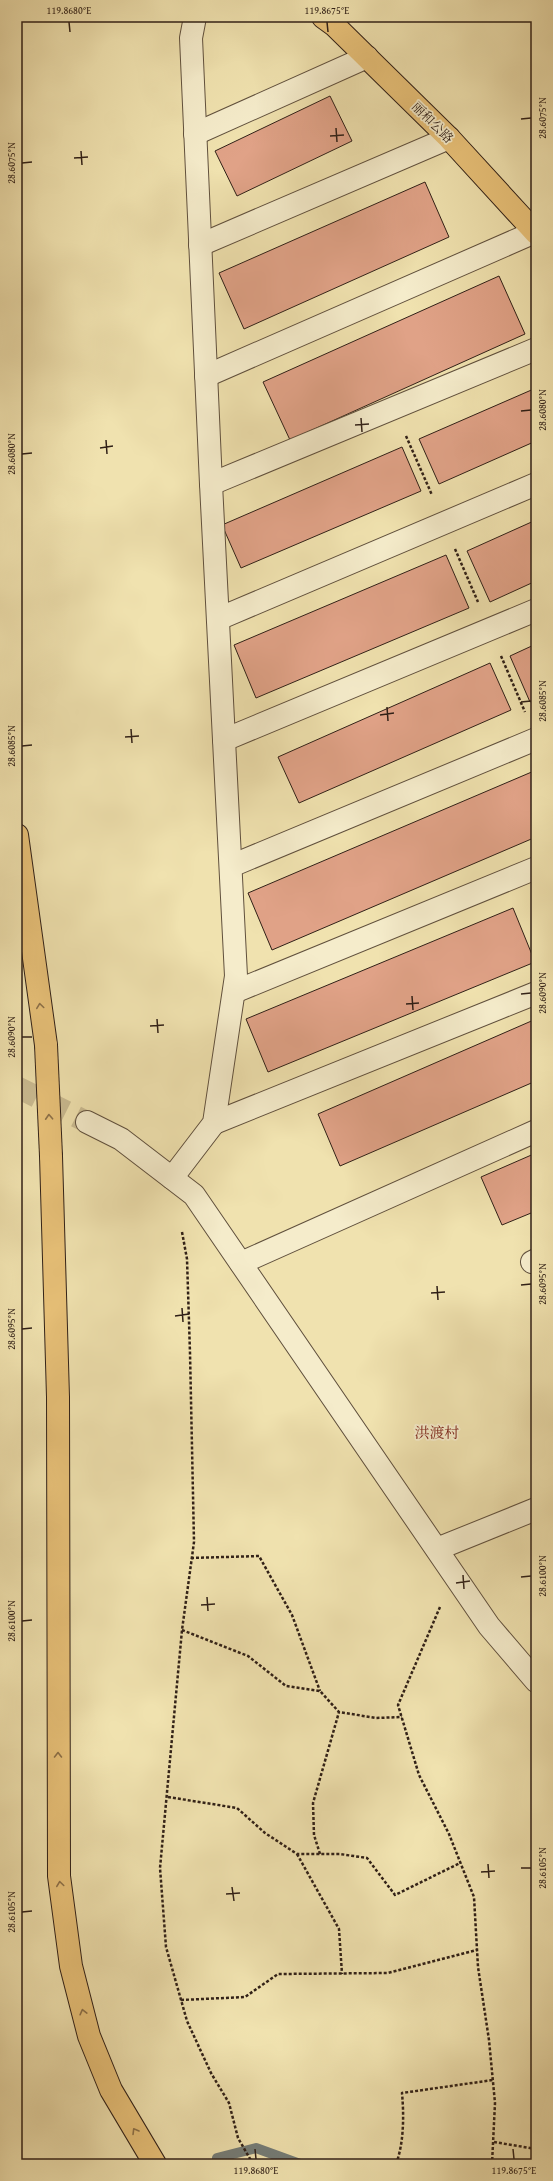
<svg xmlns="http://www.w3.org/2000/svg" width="553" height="2181" viewBox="0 0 553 2181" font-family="'Gentium Book Plus','Noto Serif SC',serif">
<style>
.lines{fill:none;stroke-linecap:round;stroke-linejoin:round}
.stream{stroke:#747c77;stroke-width:10}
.building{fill:#e0a287;stroke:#302017}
.minor-tunnel{stroke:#cabb91;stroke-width:22;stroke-dasharray:22 11;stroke-linecap:butt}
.minor-casing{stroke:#60503d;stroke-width:24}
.major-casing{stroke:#302017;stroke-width:24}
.highway-casing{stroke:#302017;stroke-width:24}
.path{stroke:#302017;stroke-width:2.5;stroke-dasharray:3 2;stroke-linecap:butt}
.minor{stroke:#f5eccb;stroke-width:22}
.major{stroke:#e8c178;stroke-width:22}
.highway{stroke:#e8c178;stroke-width:22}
.highway-bridge-casing{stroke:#302017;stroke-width:24;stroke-linecap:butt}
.highway-bridge{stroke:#e8c178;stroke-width:22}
.oneway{stroke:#8c7048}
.ticks{fill:none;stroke:#302017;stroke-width:1.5}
.labels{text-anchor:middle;stroke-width:3.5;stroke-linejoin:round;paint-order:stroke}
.street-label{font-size:13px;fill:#302017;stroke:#f5eccb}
.quarter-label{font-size:15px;fill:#7a1f14;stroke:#f5eccb}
.neatline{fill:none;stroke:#302017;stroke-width:1.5}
.ticks-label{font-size:10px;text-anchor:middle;fill:#302017}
</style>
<rect width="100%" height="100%" fill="#f0e2af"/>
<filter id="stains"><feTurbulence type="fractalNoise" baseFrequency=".005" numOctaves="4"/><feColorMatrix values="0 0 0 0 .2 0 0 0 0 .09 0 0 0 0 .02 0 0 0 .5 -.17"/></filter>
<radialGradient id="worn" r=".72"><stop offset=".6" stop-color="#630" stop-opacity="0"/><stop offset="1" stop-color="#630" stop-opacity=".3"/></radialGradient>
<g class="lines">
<!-- stream -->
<polyline class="stream" points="217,2158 256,2148 300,2164"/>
</g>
<!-- building -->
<g class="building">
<polygon points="330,96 352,141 237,196 215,151"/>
<polygon points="425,182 449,237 244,329 219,273"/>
<polygon points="499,276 525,334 290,440 263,382"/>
<polygon points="536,388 536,441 439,484 419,439"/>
<polygon points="402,447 421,491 241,568 222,525"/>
<polygon points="536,520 536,581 490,602 467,551"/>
<polygon points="446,555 469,608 256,698 234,645"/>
<polygon points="536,644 536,699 530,702 510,656"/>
<polygon points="490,663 511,710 299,803 278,757"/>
<polygon points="534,771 536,776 536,837 272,950 248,893"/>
<polygon points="513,908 535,962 268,1072 246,1019"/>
<polygon points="536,1019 536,1081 340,1166 318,1114"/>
<polygon points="536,1153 536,1211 502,1225 481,1177"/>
</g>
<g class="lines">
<!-- minor-tunnel -->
<polyline class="minor-tunnel" points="17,1087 87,1122"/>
<!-- minor casing -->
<g class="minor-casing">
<g id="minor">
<polyline points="195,134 367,57"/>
<polyline points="200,245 449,138"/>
<polyline points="206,376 535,232"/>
<polyline points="211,484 536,349"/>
<polyline points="218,619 536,484"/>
<polyline points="224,740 536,610"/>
<polyline points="231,866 536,739"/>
<polyline points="234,992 536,868"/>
<polyline points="87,1122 121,1139 194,1195 489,1626 536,1681"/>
<polyline points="214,1123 536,993"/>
<polyline points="172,1178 214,1123 236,976 211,484 191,38 195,17"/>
<polyline points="532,1262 536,1260"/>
<polyline points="241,1263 536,1131"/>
<polyline points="437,1549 536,1509"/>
</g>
</g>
<!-- major casing -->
<g class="major-casing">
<polyline id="major" points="323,17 334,25 449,138 536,233"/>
</g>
<!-- highway casing -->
<g class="highway-casing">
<g id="highway">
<polyline points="17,835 46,1045"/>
<polyline points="51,1156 58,1397 59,1876 71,1966 89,2036 111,2090 155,2164"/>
</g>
</g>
<!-- path -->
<g class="path">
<polyline points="406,436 432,495"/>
<polyline points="455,549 478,602"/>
<polyline points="501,656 525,712"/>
<polyline points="182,1232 187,1259 190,1353 194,1542 182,1630 160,1868 166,1947 187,2021 211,2073 229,2103 238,2138 253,2164"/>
<polyline points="191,1558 259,1556 292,1615 320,1691"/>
<polyline points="440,1607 398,1705 419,1775 449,1834 474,1897 478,1967 489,2040 495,2103 492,2164"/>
<polyline points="182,1630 248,1656 286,1686 320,1691 339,1712 376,1718 402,1717"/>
<polyline points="168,1797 237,1808 265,1833 297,1854 340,1854 367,1858 395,1895 460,1863"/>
<polyline points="297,1854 339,1929 342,1974"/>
<polyline points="320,1854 314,1835 313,1803 339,1712"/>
<polyline points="181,2000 245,1997 278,1974 388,1973 477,1950"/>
<polyline points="494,2142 536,2149"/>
<path d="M396 2164C404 2143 404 2115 402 2093L493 2080"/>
</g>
<!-- minor -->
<use href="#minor" class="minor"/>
<!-- major -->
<use href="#major" class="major"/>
<!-- highway -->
<use href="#highway" class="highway"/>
<!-- highway-bridge casing -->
<g class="highway-bridge-casing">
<polyline id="highway-bridge" points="46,1045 51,1156"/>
</g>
<!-- highway-bridge -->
<use href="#highway-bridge" class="highway-bridge"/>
</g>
<!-- one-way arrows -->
<defs><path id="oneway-chevron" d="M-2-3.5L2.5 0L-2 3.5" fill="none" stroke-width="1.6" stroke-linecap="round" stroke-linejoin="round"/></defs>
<g class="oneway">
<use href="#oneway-chevron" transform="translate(40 1006) rotate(-98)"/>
<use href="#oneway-chevron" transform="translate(49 1117) rotate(-93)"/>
<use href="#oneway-chevron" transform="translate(58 1755) rotate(-90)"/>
<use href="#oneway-chevron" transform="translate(60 1884) rotate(-98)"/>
<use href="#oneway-chevron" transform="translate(83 2012) rotate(-104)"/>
<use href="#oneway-chevron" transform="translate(135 2131) rotate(-121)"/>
</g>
<!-- ticks -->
<path class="ticks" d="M69 22 70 32M327 22 328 32M521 119 531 118M336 128 337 142M330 136 344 135M81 151 82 165M74 158 88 157M22 163 32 162M521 411 531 410M361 418 362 432M355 425 369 424M106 440 107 454M100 448 113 446M22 454 32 453M521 702 531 701M387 707 388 721M380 715 394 713M131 729 132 743M125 737 139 736M22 746 32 745M521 994 531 993M412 996 413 1010M406 1004 419 1003M157 1019 158 1033M150 1026 164 1025M22 1037H32M521 1285 531 1284M437 1286 438 1300M431 1293 445 1292M182 1308 183 1322M175 1316 189 1314M22 1329 32 1328M463 1575 464 1589M521 1577 531 1576M456 1583 470 1581M207 1597 208 1611M201 1605 215 1604M22 1621 32 1620M488 1864 489 1878M521 1868H531M481 1872 495 1871M232 1887 234 1901M226 1894 240 1893M22 1912 32 1911M255 2149 256 2159M513 2149 514 2159"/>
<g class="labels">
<!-- street labels -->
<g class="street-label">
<text transform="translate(433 122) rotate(45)" y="5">丽和公路</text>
</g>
<!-- quarter labels -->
<g class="quarter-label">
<text x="437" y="1438">洪渡村</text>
</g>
</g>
<!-- margin -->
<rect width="553" height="2181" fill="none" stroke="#f0e2af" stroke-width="44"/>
<rect x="22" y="22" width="509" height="2137" class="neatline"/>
<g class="ticks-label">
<text x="69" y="14">119.8680°E</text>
<text x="327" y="14">119.8675°E</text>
<text transform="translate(542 118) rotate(-90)" y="4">28.6075°N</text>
<text transform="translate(11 163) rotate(-90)" y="4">28.6075°N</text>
<text transform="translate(542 410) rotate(-90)" y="4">28.6080°N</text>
<text transform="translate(11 454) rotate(-90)" y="4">28.6080°N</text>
<text transform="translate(542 701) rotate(-90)" y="4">28.6085°N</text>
<text transform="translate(11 746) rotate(-90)" y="4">28.6085°N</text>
<text transform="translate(542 993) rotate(-90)" y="4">28.6090°N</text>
<text transform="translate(11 1037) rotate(-90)" y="4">28.6090°N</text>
<text transform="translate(542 1284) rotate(-90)" y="4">28.6095°N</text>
<text transform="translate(11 1329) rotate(-90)" y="4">28.6095°N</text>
<text transform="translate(542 1576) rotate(-90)" y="4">28.6100°N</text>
<text transform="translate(11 1621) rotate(-90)" y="4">28.6100°N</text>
<text transform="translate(542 1868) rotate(-90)" y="4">28.6105°N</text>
<text transform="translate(11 1912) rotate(-90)" y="4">28.6105°N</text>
<text x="256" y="2174">119.8680°E</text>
<text x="514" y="2174">119.8675°E</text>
</g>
<rect width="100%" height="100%" filter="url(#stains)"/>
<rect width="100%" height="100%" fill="url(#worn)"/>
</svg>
